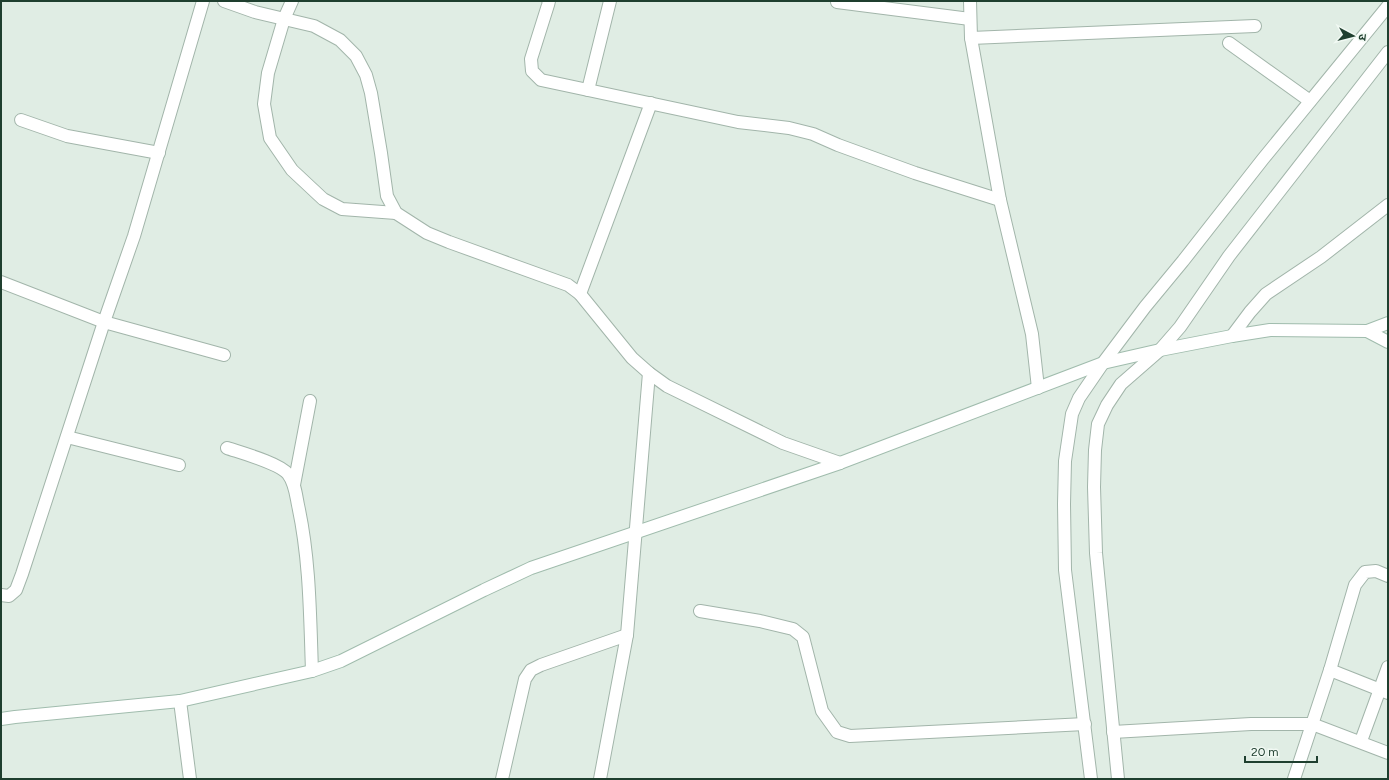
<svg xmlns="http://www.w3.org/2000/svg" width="1389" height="780" viewBox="0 0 1389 780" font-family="Figtree,'Noto Sans Devanagari',sans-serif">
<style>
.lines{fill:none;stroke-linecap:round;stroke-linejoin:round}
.minor-casing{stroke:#a2b5aa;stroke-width:14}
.tertiary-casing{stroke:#a2b5aa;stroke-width:14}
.secondary-casing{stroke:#a0bcad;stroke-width:14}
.minor{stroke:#fff;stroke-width:12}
.tertiary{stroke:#fff;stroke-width:12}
.secondary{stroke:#fff;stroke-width:12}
</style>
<rect width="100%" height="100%" fill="#e0ede4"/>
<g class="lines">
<!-- minor casing -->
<g class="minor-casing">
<g id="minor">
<polyline points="224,1 255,12 314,26 340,40 356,56 366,75 371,93 381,153 387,196 396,213 427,233 449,242 568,285 580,294 632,358 649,373 667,386 783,443 840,463"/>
<polyline points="292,1 284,19 268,73 264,104 270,138 292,170 323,199 342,209 396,213"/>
<polyline points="549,1 548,5 531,59 532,71 541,80 738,122 789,128 813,134 838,145 915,173 1000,200"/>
<polyline points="837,2 970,19"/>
<polyline points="971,38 1255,26"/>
<polyline points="1229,43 1310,101"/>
<polyline points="588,90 610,1"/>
<polyline points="21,120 67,136 159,153"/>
<polyline points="1,282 104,322 224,355"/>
<polyline points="580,294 651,103"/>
<polyline points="1232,336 1250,312 1266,294 1321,257 1388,205"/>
<polyline points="67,437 179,465"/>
<path d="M227 448C242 453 279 463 288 474 295 483 296 495 298 505 310 560 310 616 312 671"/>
<polyline points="294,485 310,401"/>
<polyline points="1,595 9,596 16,590 22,574 104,322 134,236 203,1"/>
<polyline points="700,611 760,621 793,629 803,637 822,711 837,732 850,736 1085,724"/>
<polyline points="1330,670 1388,693"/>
<polyline points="180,701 190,779"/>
<polyline points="1113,732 1251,724 1312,724 1388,753"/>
<polyline points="1361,741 1388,667"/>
<polyline points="502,779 525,679 531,670 541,665 627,635"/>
<polyline points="600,779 627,635 649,373"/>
<polyline points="1294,779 1330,670 1355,585 1365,572 1376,571 1388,576"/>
</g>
</g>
<!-- tertiary casing -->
<g class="tertiary-casing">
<g id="tertiary">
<polyline points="970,1 971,38 1000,200 1032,334 1038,388"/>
<polyline points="1091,779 1065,570 1064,504 1065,461 1072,414 1079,398 1103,363 1145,307 1183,261 1263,159 1388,6"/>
<polyline points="1118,779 1096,553 1094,487 1095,450 1098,424 1107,405 1121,384 1160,350 1180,327 1229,256 1388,52"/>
</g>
</g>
<!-- secondary casing -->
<g class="secondary-casing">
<g id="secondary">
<polyline points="1367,331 1388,342"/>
<polyline points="1,719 15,717 180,701 312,671 341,661 484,590 531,568 840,463 1103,363 1160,350 1232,336 1270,330 1367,331 1388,323"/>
</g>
</g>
<!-- minor -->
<use href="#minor" class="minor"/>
<!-- tertiary -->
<use href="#tertiary" class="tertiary"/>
<!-- secondary -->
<use href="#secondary" class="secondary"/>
</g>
<!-- border -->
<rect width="1389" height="780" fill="none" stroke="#1f3f2f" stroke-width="4"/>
<!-- north arrow -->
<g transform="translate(1353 36) rotate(97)" stroke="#f1f9f3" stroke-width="3" paint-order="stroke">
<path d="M0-3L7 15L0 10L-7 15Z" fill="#1f3f2f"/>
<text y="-6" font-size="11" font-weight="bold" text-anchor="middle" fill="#1f3f2f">उ</text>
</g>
<!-- scale -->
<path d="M1245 756v6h72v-6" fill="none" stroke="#1f3f2f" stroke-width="2"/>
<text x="1251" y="756" font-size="12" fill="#1f3f2f" stroke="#f1f9f3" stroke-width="3" paint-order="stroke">20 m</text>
</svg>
